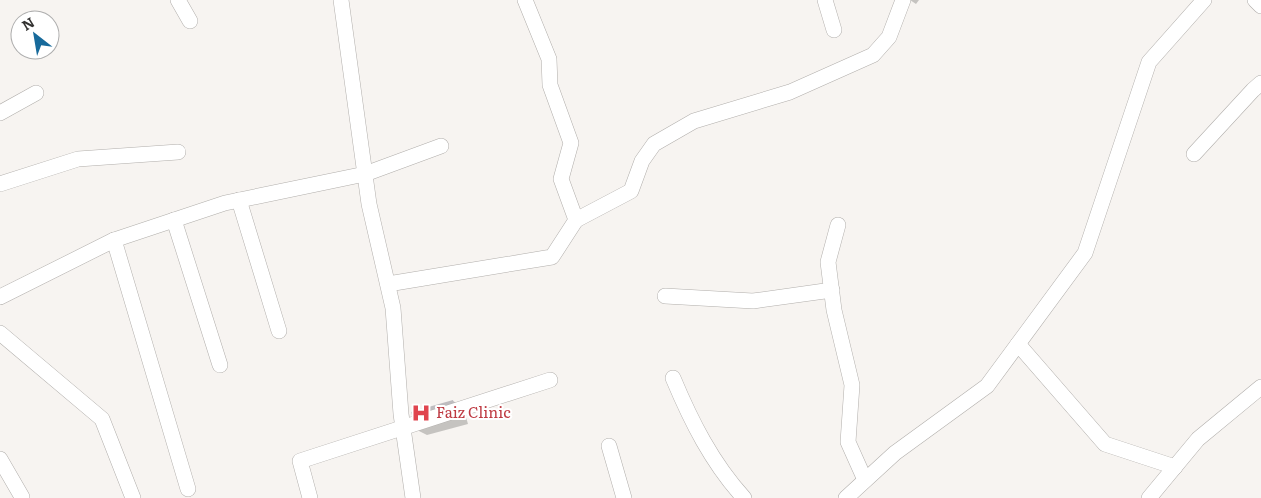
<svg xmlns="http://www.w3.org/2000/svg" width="1261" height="498" viewBox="0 0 1261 498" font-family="Literata,serif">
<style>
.shadow{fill:#0003}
.building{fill:#bebcbf}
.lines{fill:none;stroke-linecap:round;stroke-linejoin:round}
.street-casing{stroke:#b1aeab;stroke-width:16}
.street{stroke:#fff;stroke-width:15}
.labels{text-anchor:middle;stroke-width:4;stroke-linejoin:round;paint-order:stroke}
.health-label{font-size:15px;fill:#be3a42;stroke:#fff;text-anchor:start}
</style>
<rect width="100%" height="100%" fill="#f7f4f1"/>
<!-- shadow -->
<g class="shadow">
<polygon points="910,0 919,0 916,4"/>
<polygon points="453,401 463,407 468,424 427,435 417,430"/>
</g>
<!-- building -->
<polygon class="building" points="453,400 458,418 416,430 411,412"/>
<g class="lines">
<!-- street casing -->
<g class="street-casing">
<g id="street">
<polyline points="178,0 190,21"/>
<polyline points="341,0 369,204 393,308 401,414 413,498"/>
<polyline points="825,0 834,30"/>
<polyline points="1255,0 1261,6"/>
<polyline points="0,113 36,93"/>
<polyline points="1194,154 1253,90 1261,83"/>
<polyline points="0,184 78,159 178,152"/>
<polyline points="239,200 279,331"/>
<polyline points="174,220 220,365"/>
<polyline points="576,220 631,191 642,161 654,144 694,121 790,92 873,55 889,37 903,0"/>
<polyline points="838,225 828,262 834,310 852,385 848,442 865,480"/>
<polyline points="114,240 188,489"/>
<polyline points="388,284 552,257 576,220 561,179 571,143 550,85 549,59 525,0"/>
<polyline points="665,296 753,301 832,290"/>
<polyline points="0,297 114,240 225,203 365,174 441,146"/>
<polyline points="0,333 102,419 133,498"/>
<polyline points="1018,344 1105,444 1175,467"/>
<path d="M673 378C691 421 712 463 744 498"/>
<polyline points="609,446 624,498"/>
<polyline points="0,459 22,497"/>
<polyline points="310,498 300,461 550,380"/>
<polyline points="846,498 895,453 987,386 1085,253 1149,62 1204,0"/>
<polyline points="1149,498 1198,439 1261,387"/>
</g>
</g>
<!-- street -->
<use href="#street" class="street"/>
</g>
<!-- icons -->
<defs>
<g id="hospital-bare" transform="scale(1.5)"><path d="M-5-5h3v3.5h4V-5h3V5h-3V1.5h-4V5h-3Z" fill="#e0444e" stroke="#fff" stroke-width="2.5" paint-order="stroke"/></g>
</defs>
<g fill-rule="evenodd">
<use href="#hospital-bare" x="421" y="413"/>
</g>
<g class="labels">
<!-- health labels -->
<g class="health-label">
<text x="436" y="418">Faiz Clinic</text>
</g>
</g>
<!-- north arrow -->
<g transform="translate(35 35) rotate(329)"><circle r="24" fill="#ffffff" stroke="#adadad"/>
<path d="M0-4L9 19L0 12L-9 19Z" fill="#176a9b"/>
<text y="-8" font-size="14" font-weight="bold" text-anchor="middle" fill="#333231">N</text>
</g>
</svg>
